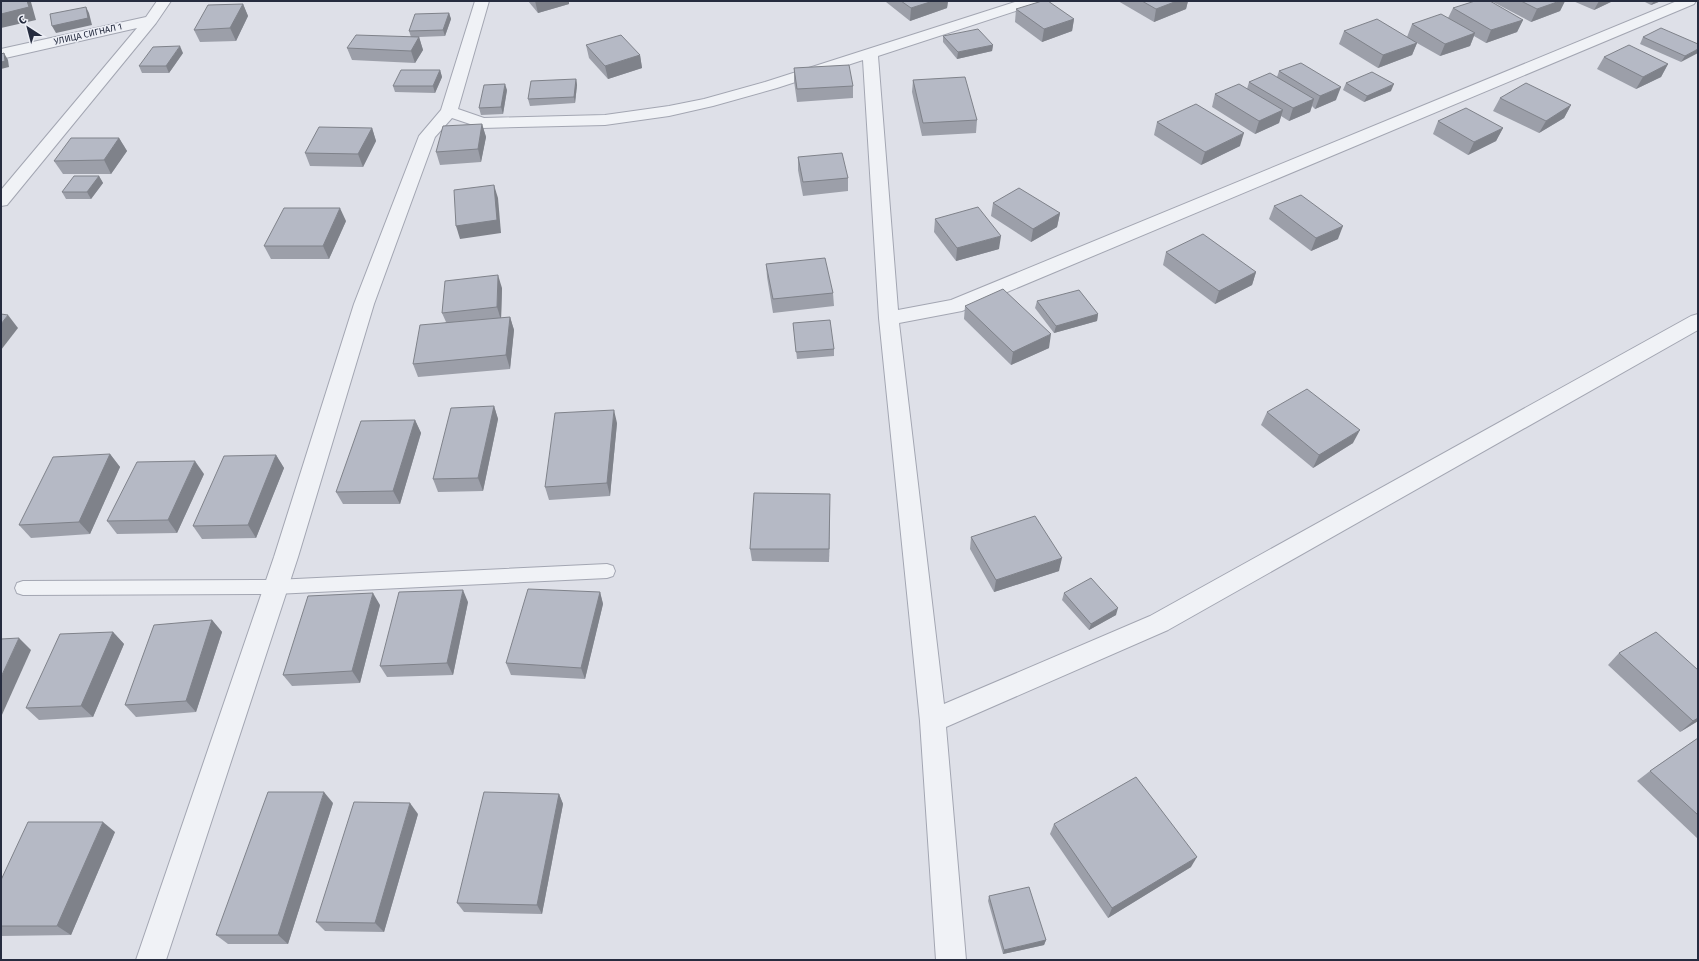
<svg xmlns="http://www.w3.org/2000/svg" width="1699" height="961" viewBox="0 0 1699 961" font-family="'Fira Sans',sans-serif">
<style>
.lines{fill:none;stroke-linecap:round;stroke-linejoin:round}
.lane-casing{stroke:#a3a6b2;stroke-width:2}
.street-casing{stroke:#a3a6b2;stroke-width:2}
.lane{fill:#f0f2f6;fill-rule:evenodd}
.street{fill:#f0f2f6;fill-rule:evenodd}
.wall{fill:#9c9fa9}
.shaded-wall{fill:#7f828a}
.building{fill:#b5b9c5;stroke:#7f828a}
.labels{text-anchor:middle;stroke-width:3;stroke-linejoin:round;paint-order:stroke}
.far-street-label{font-size:9px;fill:#262c3f;stroke:#edeff6}
</style>
<rect width="100%" height="100%" fill="#dee0e8"/>
<g class="lines">
<!-- lane casing -->
<g class="lane-casing">
<polygon id="lane" points="607,564 613,566 615,571 613,576 607,578 275,594 23,595 17,593 15,588 17,583 23,581 275,580"/>
</g>
<!-- street casing -->
<g class="street-casing">
<g id="street">
<polygon points="157,1 171,1 156,23 7,205 1,206 1,190 137,28 1,59 1,49 146,17"/>
<polygon points="475,1 489,1 458,109 484,118 605,115 669,106 704,99 765,82 1018,1 1039,1 1037,4 878,56 898,310 951,300 1677,1 1696,1 1694,4 962,311 899,323 944,704 1150,616 1691,316 1698,314 1698,330 1168,630 946,727 966,960 936,960 920,721 879,318 863,60 777,88 713,106 669,116 605,125 482,128 452,118 435,137 374,304 298,557 166,960 136,960 274,557 354,304 419,136 441,110"/>
</g>
</g>
<!-- lane -->
<use href="#lane" class="lane"/>
<!-- street -->
<use href="#street" class="street"/>
</g>
<!-- wall -->
<g class="wall">
<polygon points="528,1 569,1 569,4 538,13"/>
<polygon points="886,1 948,1 947,8 910,21 886,2"/>
<polygon points="1118,1 1188,1 1186,9 1154,22"/>
<polygon points="1494,1 1565,1 1560,11 1531,22 1493,2"/>
<polygon points="1573,1 1613,1 1594,10"/>
<polygon points="1643,1 1661,1 1651,5"/>
<polygon points="243,4 248,16 236,41 200,42 194,30"/>
<polygon points="1453,8 1523,20 1517,32 1486,43 1474,36 1470,46 1440,56 1417,43 1412,55 1378,68 1339,44 1344,31 1407,37 1412,24 1448,18"/>
<polygon points="1016,9 1074,19 1072,31 1042,42 1015,22"/>
<polygon points="449,13 451,19 445,36 419,37 423,50 415,63 352,60 347,48 411,37 409,31"/>
<polygon points="943,36 993,45 992,51 957,59 943,42"/>
<polygon points="1643,37 1698,44 1681,62 1640,44"/>
<polygon points="586,45 640,55 642,68 608,79 589,58"/>
<polygon points="183,53 169,73 142,73 139,66"/>
<polygon points="1604,57 1668,64 1661,77 1636,89 1597,69"/>
<polygon points="794,68 853,86 853,98 797,102 794,81"/>
<polygon points="440,70 442,77 435,93 395,92 393,86"/>
<polygon points="1279,71 1336,100 1315,109 1312,106 1310,112 1289,121 1281,116 1279,123 1255,134 1212,107 1215,94 1247,89 1249,82 1277,77"/>
<polygon points="576,79 577,85 575,103 530,106 528,99"/>
<polygon points="913,80 977,120 976,133 922,136 912,92"/>
<polygon points="1346,83 1391,91 1364,102 1343,90"/>
<polygon points="507,90 503,114 481,115 479,108"/>
<polygon points="1500,98 1571,105 1564,118 1539,133 1493,111"/>
<polygon points="1438,121 1503,128 1496,141 1468,155 1433,134"/>
<polygon points="1157,122 1240,146 1201,165 1154,135"/>
<polygon points="482,124 486,137 481,162 440,165 436,152"/>
<polygon points="372,128 376,141 363,167 310,166 305,153"/>
<polygon points="119,138 127,151 111,174 63,174 54,161"/>
<polygon points="798,157 848,178 848,191 803,196 798,170"/>
<polygon points="99,176 103,183 91,199 66,199 62,192"/>
<polygon points="993,203 1060,213 1057,227 1031,242 991,216"/>
<polygon points="1274,206 1338,239 1311,251 1269,219"/>
<polygon points="935,219 999,249 956,261 934,232"/>
<polygon points="346,221 329,259 271,259 264,246"/>
<polygon points="1166,252 1256,272 1252,285 1215,304 1163,265"/>
<polygon points="766,264 833,293 834,306 773,313 767,277"/>
<polygon points="502,288 501,318 510,317 514,330 510,369 418,377 413,364 446,322 442,313"/>
<polygon points="1037,301 1098,314 1097,321 1054,333 1035,308"/>
<polygon points="965,306 1049,348 1011,365 964,319"/>
<polygon points="793,323 834,349 834,356 797,359"/>
<polygon points="494,406 498,419 483,491 438,492 433,479"/>
<polygon points="1267,412 1353,443 1313,468 1261,425"/>
<polygon points="415,420 421,433 400,504 343,504 336,492"/>
<polygon points="617,423 610,496 549,500 545,487"/>
<polygon points="110,454 120,467 90,534 31,538 19,525"/>
<polygon points="276,455 284,468 256,538 202,539 193,526"/>
<polygon points="204,474 177,533 117,534 107,521"/>
<polygon points="830,506 829,562 752,561 750,549"/>
<polygon points="971,537 1059,571 994,592 970,549"/>
<polygon points="600,592 603,604 585,679 511,675 506,663"/>
<polygon points="1064,593 1116,615 1089,630 1062,600"/>
<polygon points="468,602 453,675 387,677 380,666"/>
<polygon points="380,605 360,683 292,686 283,675"/>
<polygon points="212,620 222,632 196,712 136,717 125,705"/>
<polygon points="113,632 124,644 93,717 39,720 26,708"/>
<polygon points="1619,653 1698,721 1680,732 1608,665"/>
<polygon points="1698,738 1698,839 1637,781 1650,771"/>
<polygon points="559,794 563,804 542,914 464,912 457,903"/>
<polygon points="333,803 288,944 228,944 216,935"/>
<polygon points="418,814 384,932 325,931 316,922"/>
<polygon points="1054,824 1191,867 1108,918 1050,834"/>
<polygon points="115,832 71,935 1,936 1,880"/>
<polygon points="989,896 1046,940 1044,945 1003,954 988,901"/>
</g>
<!-- shaded-wall -->
<g class="shaded-wall">
<polygon points="27,1 31,1 31,2 36,20 1,28 1,14"/>
<polygon points="535,1 569,1 569,4 538,13"/>
<polygon points="933,1 948,1 947,8 910,21 911,8"/>
<polygon points="1177,1 1188,1 1186,9 1154,22 1156,9"/>
<polygon points="1560,1 1565,1 1560,11 1531,22 1537,9"/>
<polygon points="1599,1 1613,1 1594,10"/>
<polygon points="1654,1 1661,1 1651,5"/>
<polygon points="243,4 248,16 236,41 230,28"/>
<polygon points="86,7 89,13 92,25 56,33 52,26"/>
<polygon points="449,13 451,19 445,36 443,30"/>
<polygon points="1074,19 1072,31 1042,42 1044,29"/>
<polygon points="1523,20 1517,32 1486,43 1491,30"/>
<polygon points="1475,33 1470,46 1440,56 1445,44"/>
<polygon points="419,37 423,50 415,63 411,51"/>
<polygon points="1417,43 1412,55 1378,68 1383,55"/>
<polygon points="993,45 992,51 957,59 958,52"/>
<polygon points="180,46 183,53 169,73 166,66"/>
<polygon points="1698,49 1698,53 1681,62 1685,56"/>
<polygon points="4,53 8,60 9,67 1,69 1,62"/>
<polygon points="640,55 642,68 608,79 605,66"/>
<polygon points="1668,64 1661,77 1636,89 1643,77"/>
<polygon points="440,70 442,77 435,93 433,86"/>
<polygon points="576,79 577,85 575,103 574,97"/>
<polygon points="505,84 507,90 503,114 501,107"/>
<polygon points="1394,84 1391,91 1364,102 1367,96"/>
<polygon points="1341,87 1336,100 1315,109 1320,96"/>
<polygon points="1314,99 1310,112 1289,121 1293,108"/>
<polygon points="1571,105 1564,118 1539,133 1546,121"/>
<polygon points="1283,110 1279,123 1255,134 1259,121"/>
<polygon points="482,124 486,137 481,162 478,149"/>
<polygon points="372,128 376,141 363,167 358,154"/>
<polygon points="1503,128 1496,141 1468,155 1474,142"/>
<polygon points="1244,133 1240,146 1201,165 1205,152"/>
<polygon points="119,138 127,151 111,174 104,160"/>
<polygon points="99,176 103,183 91,199 87,192"/>
<polygon points="494,185 498,198 501,233 460,239 456,226"/>
<polygon points="340,208 346,221 329,259 323,246"/>
<polygon points="1060,213 1057,227 1031,242 1033,229"/>
<polygon points="1343,226 1338,239 1311,251 1316,238"/>
<polygon points="1001,236 999,249 956,261 957,248"/>
<polygon points="1256,272 1252,285 1215,304 1219,291"/>
<polygon points="498,275 502,288 501,320 497,307"/>
<polygon points="1098,314 1097,321 1054,333 1056,326"/>
<polygon points="8,315 18,328 1,350 1,324"/>
<polygon points="510,317 514,330 510,369 506,355"/>
<polygon points="1051,334 1049,348 1011,365 1013,352"/>
<polygon points="494,406 498,419 483,491 478,478"/>
<polygon points="614,410 617,423 610,496 607,483"/>
<polygon points="415,420 421,433 400,504 393,491"/>
<polygon points="1360,430 1353,443 1313,468 1319,455"/>
<polygon points="110,454 120,467 90,534 79,522"/>
<polygon points="276,455 284,468 256,538 248,525"/>
<polygon points="195,461 204,474 177,533 168,520"/>
<polygon points="830,494 830,506 829,562 829,549"/>
<polygon points="1062,558 1059,571 994,592 996,580"/>
<polygon points="463,590 468,602 453,675 447,663"/>
<polygon points="600,592 603,604 585,679 581,668"/>
<polygon points="373,593 380,605 360,683 352,671"/>
<polygon points="1118,608 1116,615 1089,630 1091,624"/>
<polygon points="212,620 222,632 196,712 186,701"/>
<polygon points="113,632 124,644 93,717 81,706"/>
<polygon points="19,638 31,650 1,717 1,677"/>
<polygon points="1698,718 1698,721 1680,732 1693,721"/>
<polygon points="324,792 333,803 288,944 278,935"/>
<polygon points="559,794 563,804 542,914 537,905"/>
<polygon points="410,803 418,814 384,932 375,923"/>
<polygon points="103,822 115,832 71,935 57,926"/>
<polygon points="1197,857 1191,867 1108,918 1112,908"/>
<polygon points="1046,940 1044,945 1003,954 1004,950"/>
</g>
<!-- building -->
<g class="building">
<polygon points="1,1 27,1 29,7 1,14"/>
<polygon points="901,1 933,1 911,8"/>
<polygon points="1042,1 1048,1 1074,19 1044,29 1016,9"/>
<polygon points="1142,1 1177,1 1156,9"/>
<polygon points="1475,1 1490,1 1523,20 1491,30 1453,8"/>
<polygon points="1521,1 1560,1 1537,9"/>
<polygon points="243,4 230,28 194,30 208,5"/>
<polygon points="86,7 88,18 52,26 50,14"/>
<polygon points="449,13 443,30 409,31 415,14"/>
<polygon points="1441,14 1475,33 1445,44 1412,24"/>
<polygon points="1377,19 1417,43 1383,55 1344,31"/>
<polygon points="1661,28 1698,44 1698,49 1685,56 1643,37"/>
<polygon points="978,29 993,45 958,52 943,36"/>
<polygon points="356,35 419,37 411,51 347,48"/>
<polygon points="621,35 640,55 605,66 586,45"/>
<polygon points="1629,45 1668,64 1643,77 1604,57"/>
<polygon points="180,46 166,66 139,66 153,47"/>
<polygon points="4,53 5,61 1,62 1,54"/>
<polygon points="1301,63 1341,87 1320,96 1279,71"/>
<polygon points="849,65 853,86 797,89 794,68"/>
<polygon points="401,70 440,70 433,86 393,86"/>
<polygon points="1372,72 1394,84 1367,96 1346,83"/>
<polygon points="1270,73 1314,99 1293,108 1249,82"/>
<polygon points="965,77 977,120 923,123 913,80"/>
<polygon points="576,79 574,97 528,99 531,81"/>
<polygon points="1526,83 1571,105 1546,121 1500,98"/>
<polygon points="505,84 501,107 479,108 484,85"/>
<polygon points="1239,84 1283,110 1259,121 1215,94"/>
<polygon points="1196,104 1244,133 1205,152 1157,122"/>
<polygon points="1466,108 1503,128 1474,142 1438,121"/>
<polygon points="482,124 478,149 436,152 443,126"/>
<polygon points="319,127 372,128 358,154 305,153"/>
<polygon points="71,138 119,138 104,160 54,161"/>
<polygon points="842,153 848,178 803,182 798,157"/>
<polygon points="74,176 99,176 87,192 62,192"/>
<polygon points="494,185 497,220 456,226 454,190"/>
<polygon points="1019,188 1060,213 1033,229 993,203"/>
<polygon points="1301,195 1343,226 1316,238 1274,206"/>
<polygon points="978,207 1001,236 957,248 935,219"/>
<polygon points="284,208 340,208 323,246 264,246"/>
<polygon points="1203,234 1256,272 1219,291 1166,252"/>
<polygon points="825,258 833,293 773,299 766,264"/>
<polygon points="498,275 497,307 442,313 445,281"/>
<polygon points="1003,289 1051,334 1013,352 965,306"/>
<polygon points="1079,290 1098,314 1056,326 1037,301"/>
<polygon points="1,314 8,315 1,324"/>
<polygon points="510,317 506,355 413,364 420,325"/>
<polygon points="830,320 834,349 796,352 793,323"/>
<polygon points="1307,389 1360,430 1319,455 1267,412"/>
<polygon points="494,406 478,478 433,479 451,408"/>
<polygon points="614,410 607,483 545,487 555,413"/>
<polygon points="415,420 393,491 336,492 361,421"/>
<polygon points="110,454 79,522 19,525 53,457"/>
<polygon points="276,455 248,525 193,526 224,456"/>
<polygon points="195,461 168,520 107,521 137,462"/>
<polygon points="754,493 830,494 829,549 750,549"/>
<polygon points="1035,516 1062,558 996,580 971,537"/>
<polygon points="1091,578 1118,608 1091,624 1064,593"/>
<polygon points="528,589 600,592 581,668 506,663"/>
<polygon points="463,590 447,663 380,666 399,592"/>
<polygon points="373,593 352,671 283,675 308,596"/>
<polygon points="212,620 186,701 125,705 154,625"/>
<polygon points="113,632 81,706 26,708 60,634"/>
<polygon points="1656,632 1698,670 1698,718 1693,721 1619,653"/>
<polygon points="19,638 1,677 1,639"/>
<polygon points="1698,738 1698,815 1650,771"/>
<polygon points="1136,777 1197,857 1112,908 1054,824"/>
<polygon points="268,792 324,792 278,935 216,935"/>
<polygon points="484,792 559,794 537,905 457,903"/>
<polygon points="354,802 410,803 375,923 316,922"/>
<polygon points="28,822 103,822 57,926 1,926 1,880"/>
<polygon points="1029,887 1046,940 1004,950 989,896"/>
</g>
<g class="labels">
<!-- far-street labels -->
<g class="far-street-label">
<text transform="translate(88 34) rotate(-13)" y="3">УЛИЦА СИГНАЛ 1</text>
</g>
</g>
<!-- border -->
<rect width="1699" height="961" fill="none" stroke="#262c3f" stroke-width="4"/>
<!-- north arrow -->
<g transform="translate(28 28) rotate(324)" stroke="#edeff6" stroke-width="3" paint-order="stroke">
<path d="M0-3L7 15L0 10L-7 15Z" fill="#262c3f"/>
<text y="-6" font-size="11" font-weight="bold" text-anchor="middle" fill="#262c3f">С</text>
</g>
</svg>
